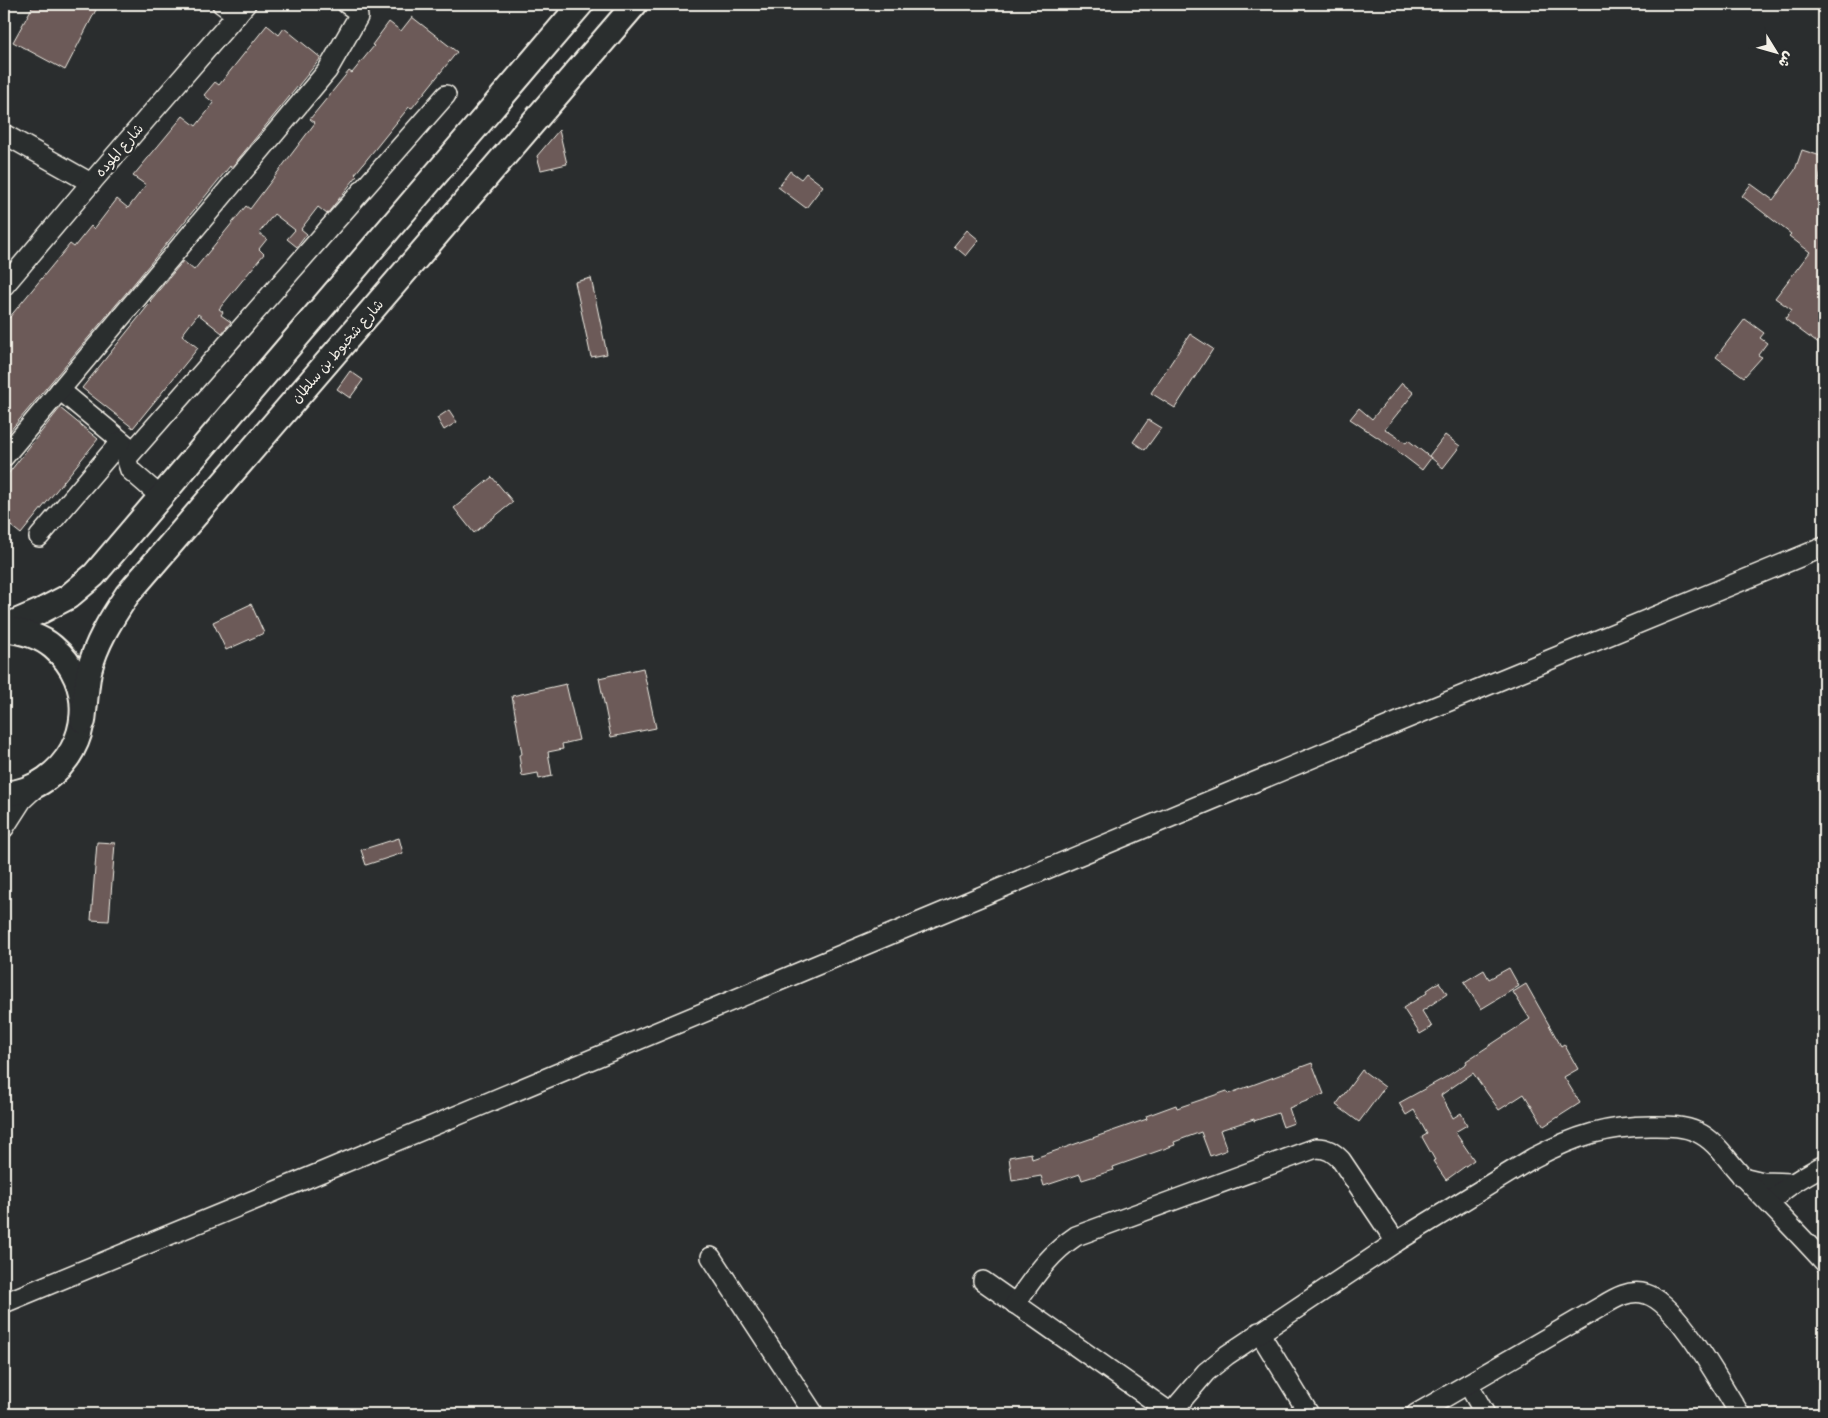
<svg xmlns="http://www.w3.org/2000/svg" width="1828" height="1418" viewBox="0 0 1828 1418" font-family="Pangolin,'Playpen Sans Arabic',sans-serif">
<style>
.building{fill:#6c5a58;stroke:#f4f1e8}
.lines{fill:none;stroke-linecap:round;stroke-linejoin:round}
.minor-casing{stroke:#f4f1e8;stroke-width:22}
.major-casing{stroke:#f4f1e8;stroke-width:28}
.minor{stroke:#2a2d2e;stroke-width:19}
.major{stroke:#2a2d2e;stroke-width:24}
.labels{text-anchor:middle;stroke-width:5;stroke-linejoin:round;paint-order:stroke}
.street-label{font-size:14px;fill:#f4f1e8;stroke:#2a2d2e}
</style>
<rect width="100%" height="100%" fill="#2a2d2e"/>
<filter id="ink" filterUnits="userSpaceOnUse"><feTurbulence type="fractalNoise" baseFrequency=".02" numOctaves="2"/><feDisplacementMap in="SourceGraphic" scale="10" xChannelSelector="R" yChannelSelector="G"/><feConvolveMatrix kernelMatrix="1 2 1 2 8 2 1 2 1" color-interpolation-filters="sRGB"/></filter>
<g filter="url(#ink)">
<!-- building -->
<g class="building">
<polygon points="34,4 99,4 65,70 13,42"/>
<polygon points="412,17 457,52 412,108 409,107 355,174 357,176 327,214 318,207 301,229 307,234 297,247 287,239 295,230 274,214 259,233 267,239 259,249 264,254 219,309 223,312 221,315 231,322 222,333 198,314 182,335 198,348 133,428 82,388 151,302 150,301 183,261 194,270 246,206 250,209 315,123 310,119 349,71 352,73 374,46 372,45 389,22 401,31"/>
<polygon points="267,25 279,35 284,28 321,58 231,168 230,166 132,286 4,438 4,324 70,244 74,247 91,226 94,229 117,199 128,208 146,185 133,176 183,116 196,126 214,103 204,95 215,82 219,85"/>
<polygon points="559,130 567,164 541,170 537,156"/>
<polygon points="1802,150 1824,157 1819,181 1824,185 1824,348 1785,319 1792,310 1775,298 1810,252 1789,236 1791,234 1742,196 1751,184 1773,200 1795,170"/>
<polygon points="790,171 801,179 806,173 823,186 806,208 778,187"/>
<polygon points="967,230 979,240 966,256 954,246"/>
<polygon points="591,278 607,354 591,357 575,282"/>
<polygon points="1745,319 1764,333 1760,338 1767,343 1758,355 1762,357 1744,377 1716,357"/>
<polygon points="1190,334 1213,349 1175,408 1151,393"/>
<polygon points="350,371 363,380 350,398 337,389"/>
<polygon points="1402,383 1414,393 1385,429 1406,443 1408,440 1431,458 1422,470 1392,447 1350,419 1359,408 1372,419"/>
<polygon points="60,408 98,439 21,534 11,526 4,535 4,479"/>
<polygon points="449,410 457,422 444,430 437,418"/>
<polygon points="1148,420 1161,428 1145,450 1133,442"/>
<polygon points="1445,435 1460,446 1443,468 1429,456"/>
<polygon points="492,477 513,502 474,533 454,508"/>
<polygon points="251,604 264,633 226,650 213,622"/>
<polygon points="643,668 656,728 611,737 599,678"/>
<polygon points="566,684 579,740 562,744 563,749 548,752 552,776 539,779 538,773 522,776 519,755 522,754 512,696"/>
<polygon points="399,838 403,853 366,865 361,850"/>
<polygon points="97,842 115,843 109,921 91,920"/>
<polygon points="1509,968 1519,986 1481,1009 1464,982 1484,970 1489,979"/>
<polygon points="1439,982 1447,994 1422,1011 1432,1027 1420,1034 1403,1008 1427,993 1426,991"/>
<polygon points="1526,984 1561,1046 1564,1044 1578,1069 1564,1077 1580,1103 1544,1126 1524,1094 1499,1110 1473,1073 1441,1095 1453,1118 1461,1113 1467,1125 1455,1132 1474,1160 1446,1180 1433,1161 1435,1160 1422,1137 1427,1134 1414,1110 1406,1115 1399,1103 1446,1077 1467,1063 1466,1061 1530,1019 1513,992"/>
<polygon points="1312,1063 1324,1094 1289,1108 1294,1123 1283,1127 1278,1113 1254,1121 1254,1119 1220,1130 1227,1150 1210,1156 1201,1132 1174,1142 1175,1145 1113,1167 1114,1170 1082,1180 1080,1174 1044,1186 1041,1176 1012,1181 1009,1157 1031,1153 1032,1159 1147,1119 1146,1116 1176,1105 1177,1108 1227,1091 1228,1094"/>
<polygon points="1362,1070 1385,1087 1359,1122 1336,1105"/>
</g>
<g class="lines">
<!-- minor casing -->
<g class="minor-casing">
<g id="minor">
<polyline points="222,4 237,15"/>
<polyline points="4,134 91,183"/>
<polyline points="4,286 91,183 246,4"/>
<polyline points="60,390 130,448"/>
<polyline points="4,457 327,71 358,17 357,11 347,4"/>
<polyline points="161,497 130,470 127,461 128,457 446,95"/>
<polyline points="39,537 121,441"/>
<polyline points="4,828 22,800 37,786"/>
<polyline points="1742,1177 1763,1182 1792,1183"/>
<path d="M1770 1204C1784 1186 1805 1176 1824 1165"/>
<polyline points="711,1257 814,1414"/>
<polyline points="983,1281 1171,1413"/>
<polyline points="4,1303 322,1172 1403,720 1824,547"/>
<path d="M1015 1304C1035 1276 1048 1255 1076 1236L1316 1148C1327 1148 1333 1152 1341 1160L1396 1242"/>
<polyline points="1259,1332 1309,1414"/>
<polyline points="1468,1384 1485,1414"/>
<path d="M1170 1414 1206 1372 1227 1355 1396 1242 1533 1158C1575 1136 1608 1125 1656 1126 1670 1126 1684 1126 1697 1132 1717 1141 1728 1162 1743 1177 1770 1205 1798 1233 1824 1262"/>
<path d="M1416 1414 1602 1306C1615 1298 1630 1289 1646 1294 1678 1303 1721 1385 1740 1414"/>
</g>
</g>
<!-- major casing -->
<g class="major-casing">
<g id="major">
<polyline points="4,627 41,611 68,597 94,575 581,4"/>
<path d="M4 629C21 631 39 635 53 647 96 683 91 747 46 779 35 787 18 794 4 793"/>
<path d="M83 721C85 705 86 687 89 671 96 643 111 619 127 595L635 4"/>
</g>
</g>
<!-- minor -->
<use href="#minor" class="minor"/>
<!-- major -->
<use href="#major" class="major"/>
</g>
</g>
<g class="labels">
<!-- street labels -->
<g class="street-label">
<text transform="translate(119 150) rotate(-49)" y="5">شارع الموده</text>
<text transform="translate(337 351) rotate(-49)" y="5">شارع شخبوط بن سلطان</text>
</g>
</g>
<!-- margin -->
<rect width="1828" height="1418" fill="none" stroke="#2a2d2e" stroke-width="20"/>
<rect x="10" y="10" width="1808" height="1398" fill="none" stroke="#f4f1e8" stroke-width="2" filter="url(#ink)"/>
<!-- north arrow -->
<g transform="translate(1776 52) rotate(127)" stroke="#2a2d2e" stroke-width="4" paint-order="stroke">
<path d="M0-4L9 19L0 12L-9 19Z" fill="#f4f1e8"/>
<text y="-8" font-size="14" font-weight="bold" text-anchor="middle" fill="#f4f1e8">ش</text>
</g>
</svg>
